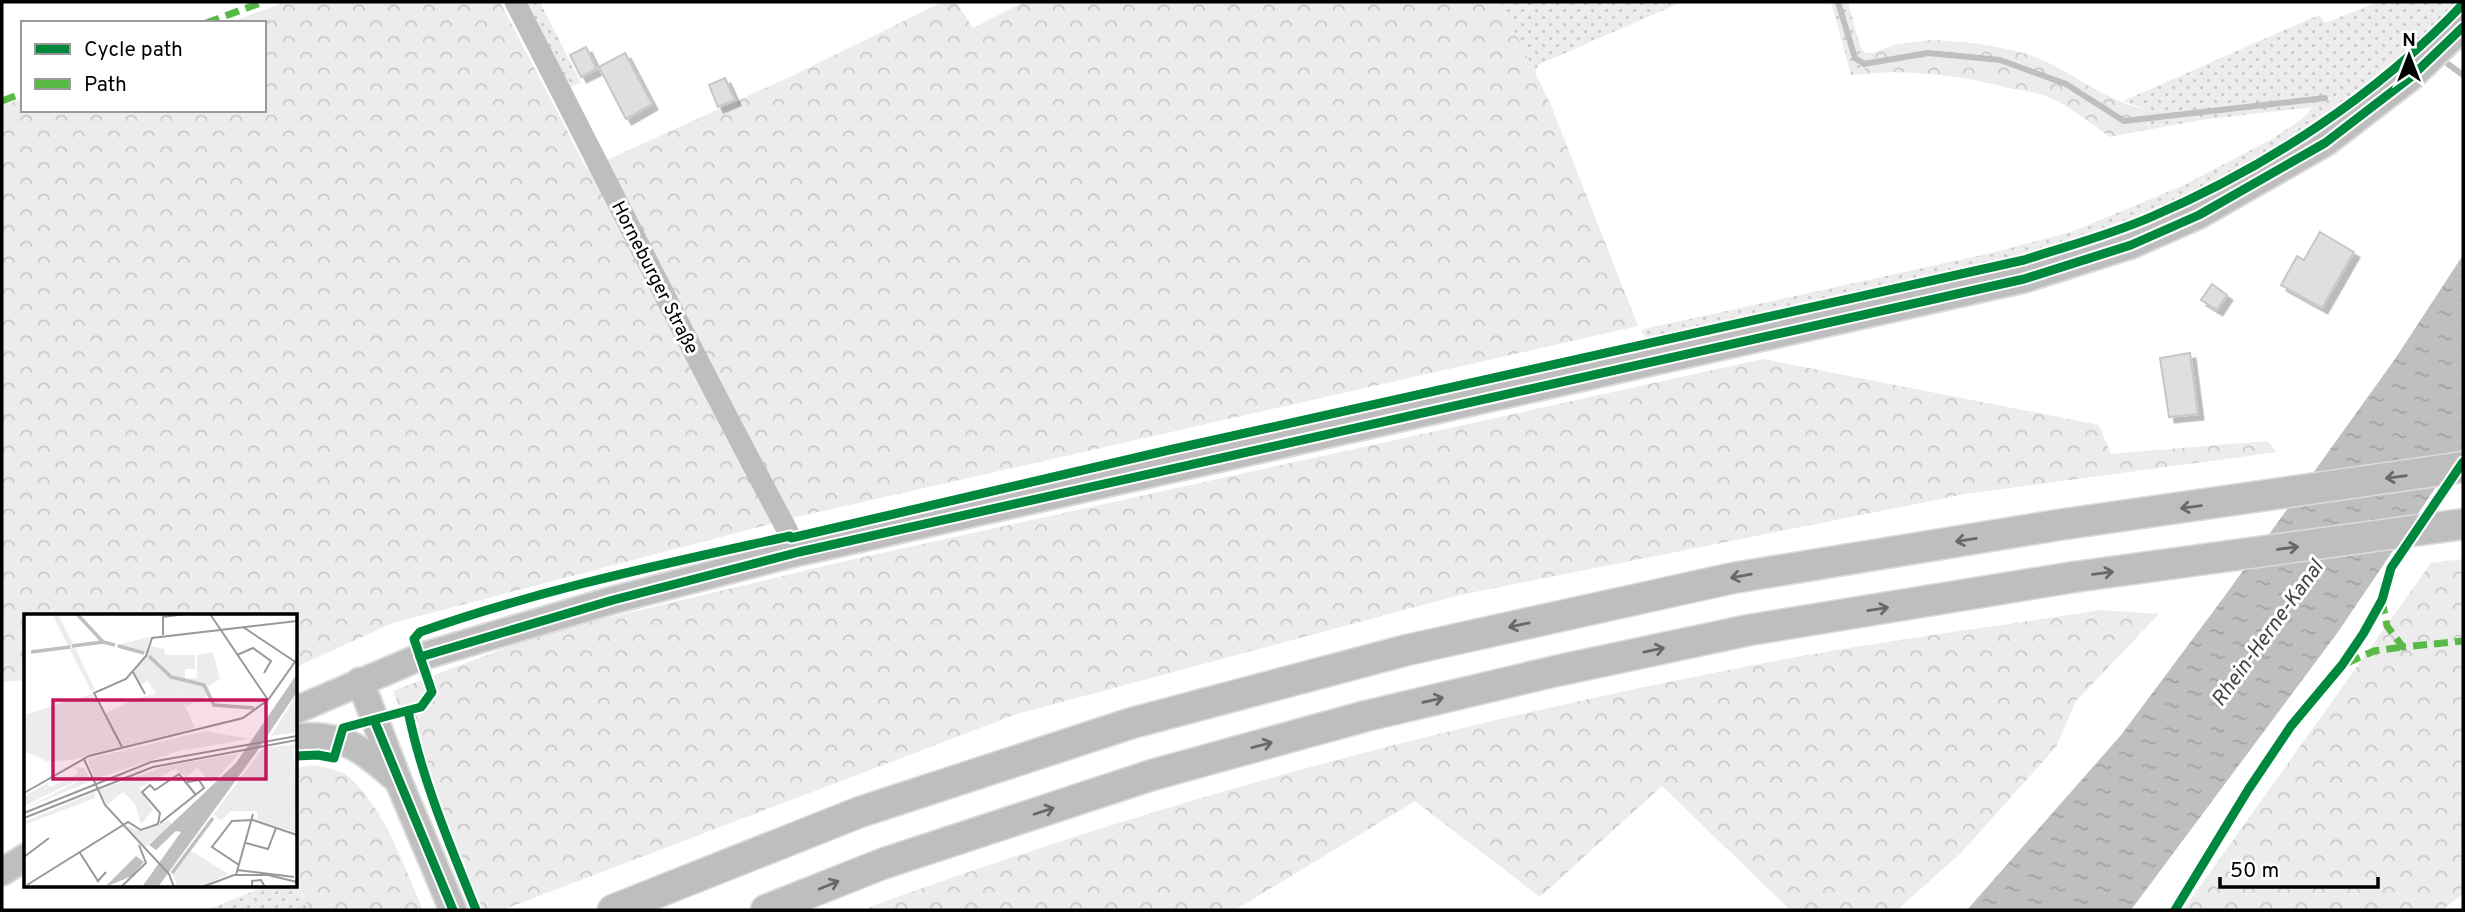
<svg xmlns="http://www.w3.org/2000/svg" width="2465" height="912" viewBox="0 0 2465 912" font-family="Overpass,sans-serif">
<style>
.grass{fill:url(#grass-dots)}
.forest{fill:url(#forest-crowns)}
.water{fill:url(#water-ripples)}
.lines{fill:none;stroke-linecap:round;stroke-linejoin:round}
.stream{stroke:#bfbfbf;stroke-width:6}
.building{fill:#dfdfdf;stroke:#c7c7c7;stroke-width:2;filter:url(#shadow)}
.major-casing{stroke:#dbdbdb;stroke-width:30}
.highway-casing{stroke:#dbdbdb;stroke-width:33}
.minor{stroke:#bebebe;stroke-width:21}
.major{stroke:#bebebe;stroke-width:26}
.highway{stroke:#bebebe;stroke-width:30}
.quiet{stroke:#58b947;stroke-width:7;stroke-dasharray:14 7;stroke-linecap:butt}
.cycleway-casing{stroke:#fff;stroke-width:13}
.cycleway{stroke:#00873e;stroke-width:9}
.oneway{stroke:#686868}
.labels{text-anchor:middle;stroke-width:6;stroke-linejoin:round;paint-order:stroke}
.street-label{font-size:19px;fill:#000;stroke:#fff}
.water-label{font-size:21px;font-style:italic;fill:#444;stroke:#fff}
.inset-river{fill:none;stroke:#bfbfbf;stroke-width:3.5}
.inset-road{fill:none;stroke:#999;stroke-width:2}
.view{fill:#c2185b;fill-opacity:0.15;stroke:#c2185b;stroke-width:3.5}
.inset-edge{fill:none;stroke:#000;stroke-width:3.5}
</style>
<defs>
<pattern id="grass-dots" width="8" height="8" patternUnits="userSpaceOnUse" patternTransform="scale(1.75)"><rect width="8" height="8" fill="#ececec"/><path d="M2 2h.1M6 6h.1" fill="none" stroke="#c9c9c9" stroke-width="1.8" stroke-linecap="round"/></pattern>
<pattern id="forest-crowns" width="20" height="18" patternUnits="userSpaceOnUse" patternTransform="scale(1.75)"><rect width="20" height="18" fill="#ececec"/><path d="M2 6a3 3 0 1 1 6 0M12 15a3 3 0 1 1 6 0" fill="none" stroke="#c9c9c9"/></pattern>
<pattern id="water-ripples" width="26" height="14" patternUnits="userSpaceOnUse" patternTransform="scale(1.75)"><rect width="26" height="14" fill="#bfbfbf"/><path d="M2 4q2-2 4 0t4 0M15 11q2-2 4 0t4 0" fill="none" stroke="#a2a2a2"/></pattern>
<filter id="shadow"><feDropShadow dx="5.5" dy="5.5" stdDeviation="0" flood-color="#0004"/></filter>
</defs>
<rect width="100%" height="100%" fill="#fff"/>
<!-- grass -->
<g class="grass">
<polygon points="526,2 540,2 581,83 570,87 567,84"/>
<polygon points="1500,2 1682,2 1538,65 1535,73"/>
<polygon points="1831,2 1848,2 1860,46 1865,53 1864,74 1851,75"/>
<polygon points="2378,2 2454,2 2452,10 2387,71 2315,123 2260,157 2160,208 2123,223 2008,259 1657,338 1647,339 1641,331 1644,329 1991,253 2071,232 2182,186 2272,139 2302,119 2313,107 2201,120 2147,130 2149,122 2145,109 2123,101 2319,15 2325,23"/>
<polygon points="296,876 308,910 207,910 266,886 296,886"/>
</g>
<!-- forest -->
<g class="forest">
<polygon points="285,2 500,2 587,169 794,75 942,2 956,2 973,28 1024,2 1500,2 1550,103 1638,326 801,516 393,623 296,667 296,616 26,616 26,680 2,682 2,106 23,98 23,110 264,110 264,23 228,23"/>
<path d="M1930 40C1965 41 2016 47 2047 62 2079 78 2110 102 2145 109L2149 116 2147 130 2110 137C2090 123 2069 105 2046 96 2034 92 2021 90 2009 88 1960 76 1914 69 1864 74L1865 53H1873L1897 44Z"/>
<polygon points="1763,359 2099,425 2111,454 2267,441 2277,452 1966,494 1460,595 1017,714 502,910 479,910 393,691 544,633 841,562"/>
<polygon points="2463,559 2463,894 2442,910 2183,910 2431,563"/>
<path d="M2101 610 2159 614 2076 701 2056 747 1961 853 1897 910H1790L1662 786 1540 897 1415 801 1235 910H862C1165 798 1478 716 1796 657 1897 639 1999 626 2101 610Z"/>
<path d="M313 765C323 768 337 769 345 774 382 801 405 869 423 910H308L296 874V768Z"/>
</g>
<!-- water -->
<polygon class="water" points="2463,255 2463,447 2338,632 2131,910 1967,910 2121,735 2224,597 2395,359"/>
<g class="lines">
<!-- stream -->
<g class="stream">
<polyline points="1838,2 1855,58 1864,64 1928,53 2000,60 2066,84 2124,121 2325,98"/>
<polyline points="2448,64 2463,75"/>
</g>
</g>
<!-- building -->
<g class="building">
<polygon points="586,47 597,69 581,77 570,55"/>
<polygon points="625,53 652,104 626,119 599,67"/>
<polygon points="725,78 735,100 718,107 709,85"/>
<polygon points="2320,232 2354,252 2322,308 2281,285 2297,256 2304,260"/>
<polygon points="2212,284 2227,295 2217,310 2201,300"/>
<polygon points="2190,353 2198,414 2169,417 2160,358"/>
</g>
<g class="lines">
<!-- major casing -->
<g class="major-casing">
<g id="major">
<polyline points="360,681 398,780 453,910"/>
<polyline points="296,710 420,657 613,600 799,552 2024,279 2131,245 2199,215 2325,143 2411,77 2463,27"/>
<path d="M296 737C342 733 361 748 394 777"/>
<polyline points="2,872 26,857"/>
</g>
</g>
<!-- highway casing -->
<g class="highway-casing">
<g id="highway">
<polyline points="613,910 860,812 1132,723 1407,650 1733,578 2058,525 2463,467"/>
<polyline points="766,910 882,864 1152,775 1366,716 1556,671 1749,630 2074,577 2463,524"/>
</g>
</g>
<!-- minor -->
<path class="minor" d="M515 2C610 185 700 370 799 552"/>
<!-- major -->
<use href="#major" class="major"/>
<!-- highway -->
<use href="#highway" class="highway"/>
<!-- quiet -->
<g class="quiet">
<polyline points="206,23 263,2"/>
<polyline points="2,101 23,93"/>
<polyline points="2382,600 2387,626 2403,647 2463,641"/>
<polyline points="2347,663 2374,651 2403,647"/>
</g>
<!-- cycleway casing -->
<g class="cycleway-casing">
<g id="cycleway">
<path d="M791 538 1169 450 2024 260C2067 246 2110 235 2151 217 2266 168 2377 95 2463 4"/>
<polyline points="420,657 613,600 799,552 2024,279 2131,245 2199,215 2325,143 2411,77 2463,27"/>
<path d="M408 711C422 780 450 845 476 910"/>
<polyline points="374,720 453,910"/>
<path d="M296 756 318 755 334 758 343 728 421 707 432 692 414 639 420 632C542 589 664 564 790 536"/>
<polyline points="2175,910 2248,790 2291,726 2342,665 2363,634 2382,600 2391,568 2463,462"/>
</g>
</g>
<!-- cycleway -->
<use href="#cycleway" class="cycleway"/>
</g>
<!-- one-way arrows -->
<defs><path id="oneway-shaft" d="M-6 0H5M1.5-3L5.5 0L1.5 3" fill="none" stroke-width="1.6" stroke-linecap="round" stroke-linejoin="round" transform="scale(1.75)"/></defs>
<g class="oneway">
<use href="#oneway-shaft" transform="translate(2396 477) rotate(172)"/>
<use href="#oneway-shaft" transform="translate(2191 507) rotate(172)"/>
<use href="#oneway-shaft" transform="translate(1966 540) rotate(171)"/>
<use href="#oneway-shaft" transform="translate(2288 548) rotate(-8)"/>
<use href="#oneway-shaft" transform="translate(2103 573) rotate(-8)"/>
<use href="#oneway-shaft" transform="translate(1741 576) rotate(170)"/>
<use href="#oneway-shaft" transform="translate(1878 609) rotate(-9)"/>
<use href="#oneway-shaft" transform="translate(1519 625) rotate(168)"/>
<use href="#oneway-shaft" transform="translate(1654 650) rotate(-12)"/>
<use href="#oneway-shaft" transform="translate(1433 700) rotate(-13)"/>
<use href="#oneway-shaft" transform="translate(1262 745) rotate(-15)"/>
<use href="#oneway-shaft" transform="translate(1044 811) rotate(-18)"/>
<use href="#oneway-shaft" transform="translate(829 885) rotate(-22)"/>
</g>
<g class="labels">
<!-- street labels -->
<g class="street-label">
<text transform="translate(656 277) rotate(63)" y="7">Horneburger Straße</text>
</g>
<!-- water labels -->
<g class="water-label">
<text transform="translate(2267 633) rotate(-54)" y="7">Rhein-Herne-Kanal</text>
</g>
</g>
<!-- overview -->
<g transform="translate(24 614)">
<rect width="273" height="273" fill="#fff"/>
<path d="M28 0H34L49 30 75 27 55 0 80 27 92 31 126 23 122 40 82 29 51 33 71 76 67 77ZM127 32 140 35 141 41H171V55H161V64H173V41L189 38 196 65 184 73 190 92 186 81 162 92 153 74 133 81 123 66 117 71 110 58ZM54 160 56 165 0 192V183L23 169 26 173Z" fill="#ececec"/>
<path d="M153 74 171 114 48 146 22 147 0 137 3 100 68 80 80 100 111 85ZM273 80V118L247 122ZM181 117 226 125 155 137 71 165 63 145ZM273 130 269 137 273 166 235 168V197H207L197 206 189 201 239 134ZM216 139 188 169 173 154 162 163 151 155 115 174 129 196 117 210 111 190 99 178 83 191 75 176 142 152ZM51 153 60 154 67 167 0 195 56 166ZM71 178V184L0 211V208ZM145 206 148 210 122 233 102 212 119 217Z" fill="#ececec"/>
<path d="M252 159 261 161 262 167 273 166 271 218 233 206 235 168Z" fill="#ececec"/>
<path d="M164 235 203 259 204 260 176 273H154L148 258Z" fill="#ececec"/>
<path d="M273 60V78L231 140 134 273H118L157 218 152 217 132 236 125 231 212 149ZM112 242 120 248 108 262 81 273Z" fill="#bfbfbf"/>
<path class="inset-river" d="M53 0 79 28 91 31M48 32 79 28M94 32 120 39M7 38 46 33M125 42 147 63 180 71 190 91 230 94M148 259 189 204"/>
<path class="inset-road" d="M186 0 244 86M219 13 273 49M139 21V3L161 0M213 41 229 34 247 47 240 59M109 58 121 80M98 133 70 79 102 65 122 42 128 24 273 7M60 145 81 191 145 260 150 273M0 179 65 142 219 104 244 86 273 45M0 199 127 148 273 122M0 204 129 153 273 126M136 209 180 174 175 166 163 168M222 229 244 235 252 214M56 239 74 267 82 258M0 243 25 224M215 251 188 233 208 207 229 206 273 221M213 256 270 263M212 261 229 200M3 271 104 208 117 216 134 210 136 199 118 178 126 171 131 176 155 160 172 181M98 272 122 249 115 231M178 273 210 261H244L273 268M228 273V267L237 266 241 273"/>
<path class="view" d="M29 86H242V165H29Z"/>
<rect width="273" height="273" class="inset-edge"/>
</g>
<!-- border -->
<rect width="2465" height="912" fill="none" stroke="#000000" stroke-width="7"/>
<!-- legend -->
<rect x="21" y="21" width="245" height="91" fill="#ffffff" stroke="#999999" stroke-width="2"/>
<rect x="35" y="44" width="35" height="10" fill="#00873e" stroke="#999999" stroke-width="2"/>
<text x="84" y="56" font-size="21" fill="#000000">Cycle path</text>
<rect x="35" y="79" width="35" height="10" fill="#58b947" stroke="#999999" stroke-width="2"/>
<text x="84" y="91" font-size="21" fill="#000000">Path</text>
<!-- north arrow -->
<g transform="translate(2409 56)" stroke="#ffffff" stroke-width="5" paint-order="stroke">
<path d="M0-5L12 26L0 18L-12 26Z" fill="#000000"/>
<text y="-10" font-size="19" font-weight="bold" text-anchor="middle" fill="#000000">N</text>
</g>
<!-- scale -->
<path d="M2220 877v10h158v-10" fill="none" stroke="#000000" stroke-width="3.5"/>
<text x="2230" y="877" font-size="21" fill="#000000" stroke="#ffffff" stroke-width="5" paint-order="stroke">50 m</text>
</svg>
